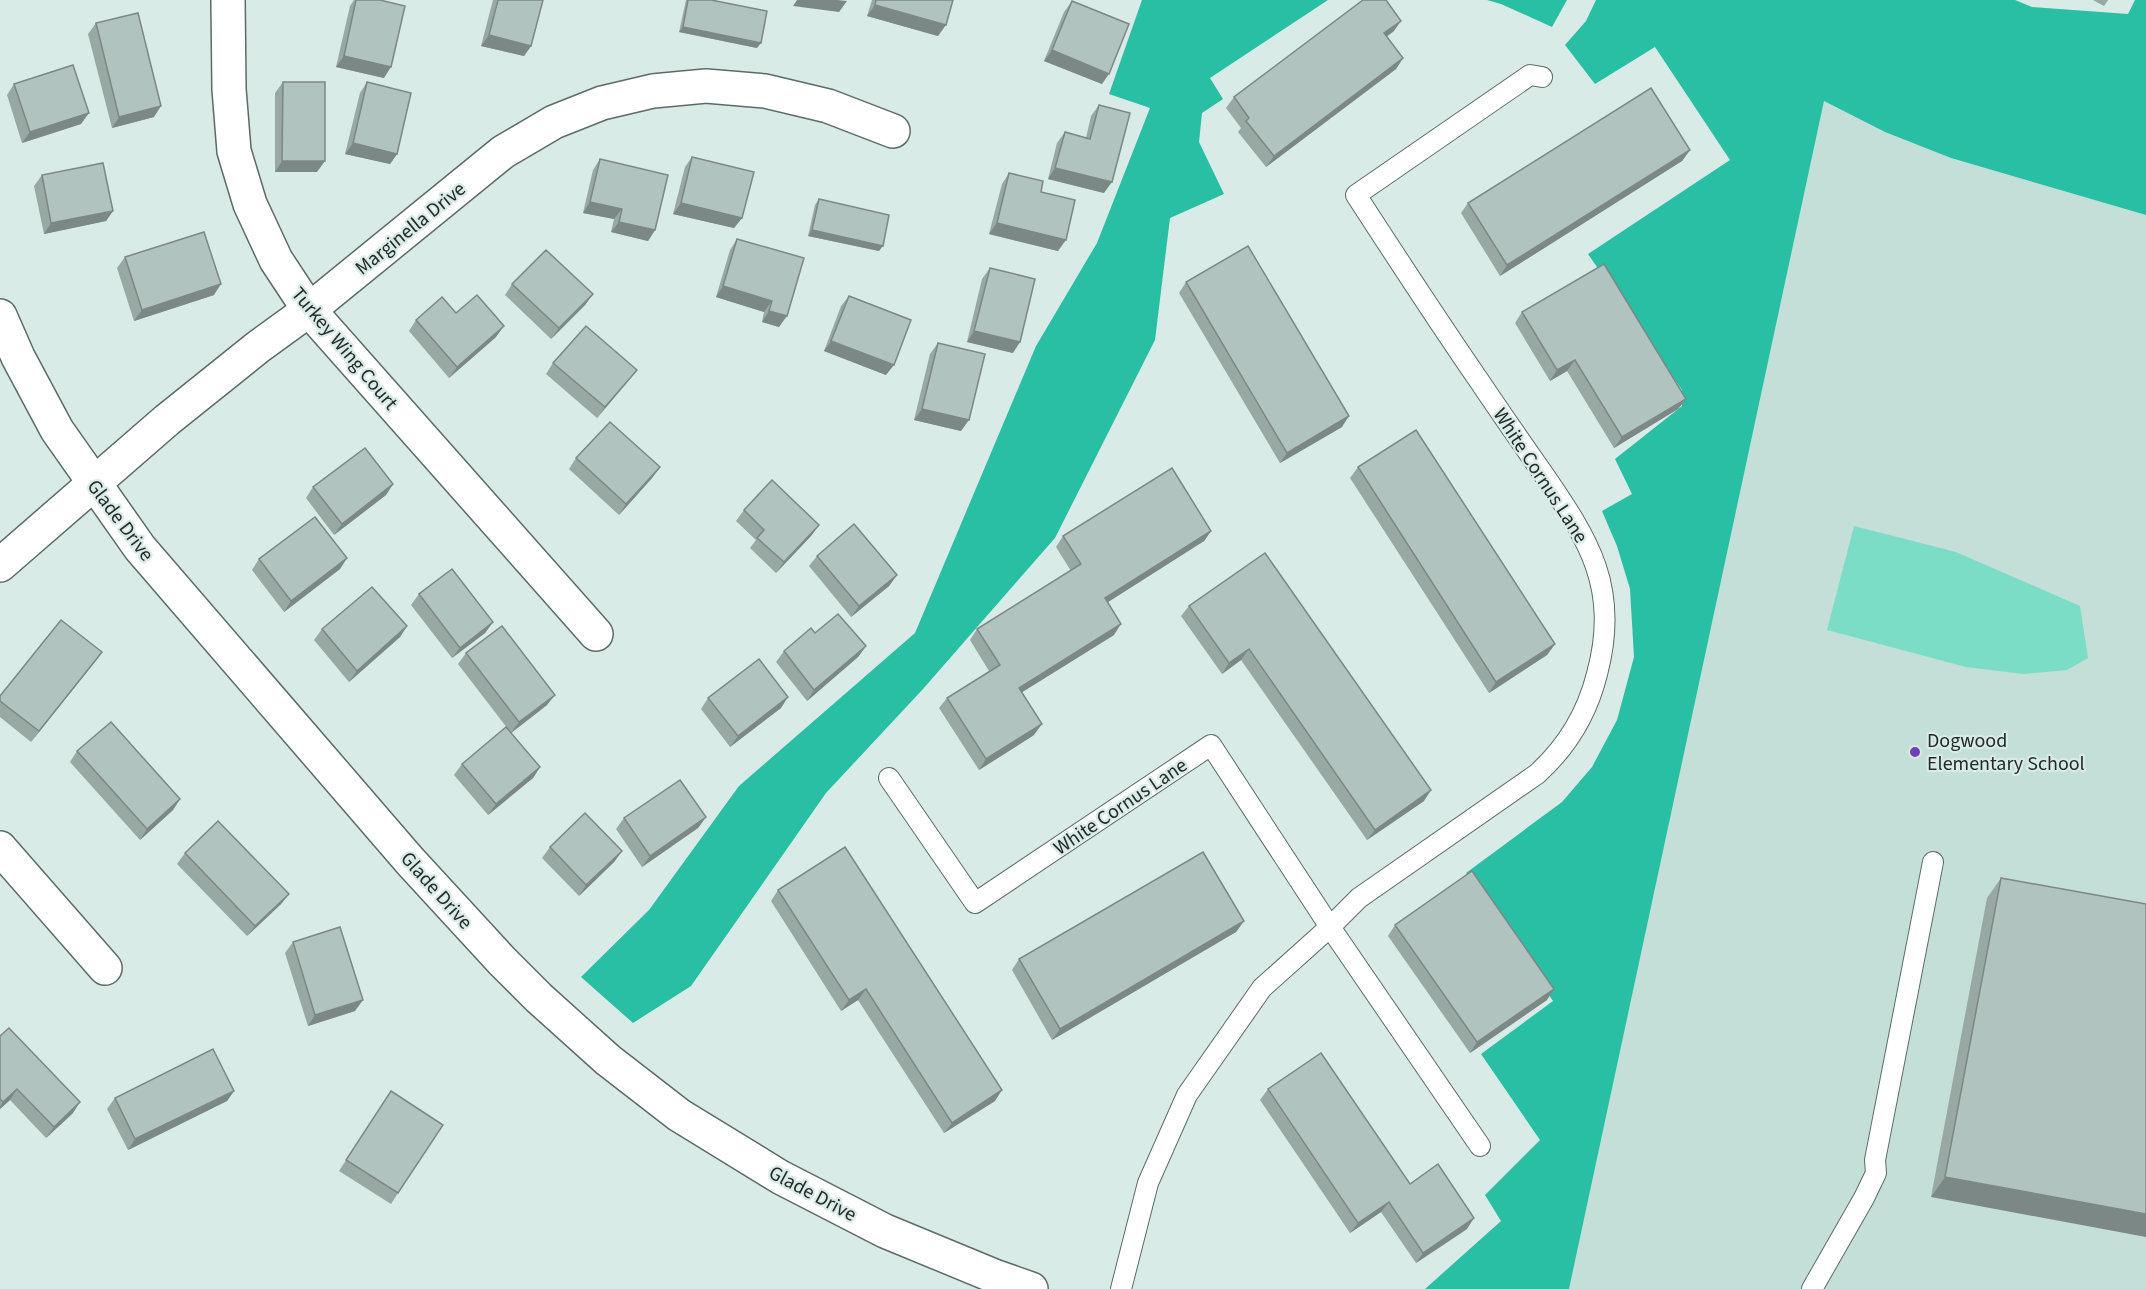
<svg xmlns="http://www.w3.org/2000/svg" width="2146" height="1289" viewBox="0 0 2146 1289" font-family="'Source Sans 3',sans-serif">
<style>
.built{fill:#c4ded8}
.green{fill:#7cddc7}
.forest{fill:#28bfa4}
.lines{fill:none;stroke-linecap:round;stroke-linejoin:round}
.lane-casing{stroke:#5c6b67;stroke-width:22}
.street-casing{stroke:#5c6b67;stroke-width:36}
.secondary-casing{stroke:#5c6b67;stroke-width:36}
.lane{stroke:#fff;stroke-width:20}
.street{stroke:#fff;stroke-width:33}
.secondary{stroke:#fff;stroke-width:33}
.wall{fill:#98a8a3}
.shaded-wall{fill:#7c8885}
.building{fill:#b1c3be;stroke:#7c8885;stroke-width:1.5}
.poi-dot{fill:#723fb6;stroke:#d9ebe6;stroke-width:2}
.labels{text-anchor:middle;stroke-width:4.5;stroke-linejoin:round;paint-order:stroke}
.street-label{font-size:20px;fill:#232a28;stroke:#d9ebe6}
.poi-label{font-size:20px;fill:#232a28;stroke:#d9ebe6;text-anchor:start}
</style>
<rect width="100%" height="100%" fill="#d9ebe6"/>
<!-- built -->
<polygon class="built" points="1824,101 1885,132 1951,158 2146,215 2146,1289 1569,1289"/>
<!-- green -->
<polygon class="green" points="1854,526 1956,552 2080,606 2088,658 2067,670 2024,674 1966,667 1827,630"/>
<!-- forest -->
<g class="forest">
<polygon points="1142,0 1328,0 1210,78 1223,99 1202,113 1199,142 1224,194 1170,218 1155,340 1055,538 923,689 826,793 691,986 633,1023 581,977 649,910 739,786 915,633 1036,346 1097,243 1150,108 1109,94"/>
<polygon points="1487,0 1567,0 1552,27 1501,4"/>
<polygon points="1596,0 2015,0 2032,7 2128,14 2135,0 2146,0 2146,215 1951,158 1885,132 1824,101 1569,1289 1425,1289 1501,1221 1485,1195 1540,1140 1481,1054 1553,1001 1466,873 1562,802 1592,767 1617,720 1634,657 1630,589 1617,546 1602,511 1632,494 1615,459 1682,406 1682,390 1588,254 1730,160 1655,47 1595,84 1565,45 1586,21"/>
</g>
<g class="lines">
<!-- lane casing -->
<g class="lane-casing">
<g id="lane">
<polyline points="889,778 975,903 1211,745 1330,927 1480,1146"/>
<path d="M1121 1289 1148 1183 1187 1095 1262 988 1330 927 1359 898 1537 774C1568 746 1587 714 1597 674 1620 588 1589 540 1542 472 1521 442 1500 412 1480 382 1437 320 1397 258 1356 195L1530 75 1542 77"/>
<polyline points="1812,1289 1864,1198 1876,1173 1875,1160 1933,862"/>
</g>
</g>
<!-- street casing -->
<g class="street-casing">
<g id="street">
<polyline points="228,0 229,89 234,151 250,204 276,260 309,310 596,634"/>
<polyline points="0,565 167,420 258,347 309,310 503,152 554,122 602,103 653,91 706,86 765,91 828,106 893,131"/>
<polyline points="0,848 105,968"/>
</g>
</g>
<!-- secondary casing -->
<g class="secondary-casing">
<polyline id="secondary" points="0,316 18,357 57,430 140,548 410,861 502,961 539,998 608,1060 679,1115 780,1177 885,1231 994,1276 1031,1289"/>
</g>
<!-- lane -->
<use href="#lane" class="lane"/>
<!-- street -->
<use href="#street" class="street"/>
<!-- secondary -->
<use href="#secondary" class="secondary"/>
</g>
<!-- wall -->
<g class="wall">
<polygon points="354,0 380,0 384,78 336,67 350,6"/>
<polygon points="493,0 543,0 531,46 524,56 481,46"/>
<polygon points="686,0 711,0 757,48 679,32"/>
<polygon points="872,0 953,0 938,36 867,16"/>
<polygon points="2093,0 2108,0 2104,6"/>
<polygon points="1072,1 1102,84 1044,61 1064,12"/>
<polygon points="96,23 154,117 112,128 88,34"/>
<polygon points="1394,31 1387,36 1403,58 1396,69 1266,167 1238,132 1241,128 1226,108 1234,97"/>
<polygon points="283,82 317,172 275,172 275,93"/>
<polygon points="367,82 397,154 390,164 345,154 360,93"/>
<polygon points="14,84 81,124 22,143 7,95"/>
<polygon points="1099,105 1104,193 1048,179 1057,143 1065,132 1086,138 1091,116"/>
<polygon points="1690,150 1682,161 1500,276 1461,213 1468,203"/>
<polygon points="692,157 742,218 734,228 673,214 685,167"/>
<polygon points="600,159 655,230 648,241 611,232 614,219 583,213 593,170"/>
<polygon points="1009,173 1041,192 1058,251 989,234 1002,184"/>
<polygon points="42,175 113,211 106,221 44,234 34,186"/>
<polygon points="819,199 879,251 808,236 815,205"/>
<polygon points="737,239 804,258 779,327 762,322 764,312 716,297 730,250"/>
<polygon points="125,257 214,295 134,321 117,268"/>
<polygon points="990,268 1013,353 967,342 982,279"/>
<polygon points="1186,282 1342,427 1280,463 1179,293"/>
<polygon points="512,284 593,294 585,305 551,339 505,295"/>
<polygon points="849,296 886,375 824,351 841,306"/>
<polygon points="1522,312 1686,399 1678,409 1614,448 1567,371 1550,381 1515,323"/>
<polygon points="416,320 496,337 449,378 409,331"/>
<polygon points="938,343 961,431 914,420 930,354"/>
<polygon points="553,363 629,380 597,418 546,374"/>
<polygon points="576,458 660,467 652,478 619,515 569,469"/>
<polygon points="1358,467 1555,644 1547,655 1489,693 1350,478"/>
<polygon points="393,484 386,495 334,535 306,498 313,487"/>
<polygon points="744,510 819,525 811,536 776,573 750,548 756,540 736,521"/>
<polygon points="1211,531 1204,541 1108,602 1114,635 1022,692 1034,735 979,770 939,708 947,698 989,671 970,640 977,629 1071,571 1056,547 1063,536"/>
<polygon points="1265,553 1424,801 1367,840 1241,660 1222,674 1181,616 1189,606"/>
<polygon points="817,556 897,575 889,586 851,617 809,566"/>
<polygon points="347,558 340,569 284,612 252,570 259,559"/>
<polygon points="419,594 493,622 485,633 452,658 411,605"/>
<polygon points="407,626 400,637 349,682 314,640 322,629"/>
<polygon points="815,633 866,646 858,657 807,701 776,662 784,651"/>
<polygon points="102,652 31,742 0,717 0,696"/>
<polygon points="466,653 547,705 511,733 458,664"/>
<polygon points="708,698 781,708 730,747 701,709"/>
<polygon points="77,751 180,799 173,810 140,840 70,762"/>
<polygon points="462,764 540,767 533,778 488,815 454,775"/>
<polygon points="706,817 698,828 642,867 616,829 624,818"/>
<polygon points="550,847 622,851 614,862 579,896 542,858"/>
<polygon points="185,853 289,894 281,904 247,936 177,864"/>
<polygon points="2001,878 2146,904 1931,1197 1987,898"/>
<polygon points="778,890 995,1101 944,1133 858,1000 841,1011 771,901"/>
<polygon points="1244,921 1236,932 1052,1040 1012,970 1019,959"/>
<polygon points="1395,925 1547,1000 1470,1053 1388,936"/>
<polygon points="293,942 355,1011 308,1026 285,953"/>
<polygon points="0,1036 73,1113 46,1138 10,1100 0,1109"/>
<polygon points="1268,1089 1410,1184 1467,1229 1416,1263 1381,1212 1350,1233 1260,1100"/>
<polygon points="234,1091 227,1101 128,1150 107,1109 115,1098"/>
<polygon points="391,1091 398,1193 391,1204 339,1171"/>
</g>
<!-- shaded-wall -->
<g class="shaded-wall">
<polygon points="797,0 837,0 847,1 839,12 793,6"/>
<polygon points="875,5 946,25 938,36 867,16"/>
<polygon points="1401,21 1394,31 1377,44 1384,33"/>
<polygon points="683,27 761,43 757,48 679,32"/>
<polygon points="489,35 531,46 524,56 481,46"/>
<polygon points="1052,50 1109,74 1102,84 1044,61"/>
<polygon points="344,56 391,67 384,78 336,67"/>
<polygon points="1403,58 1396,69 1266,167 1274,156"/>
<polygon points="161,106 154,117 112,128 119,117"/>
<polygon points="89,113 81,124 22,143 30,132"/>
<polygon points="353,143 397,154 390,164 345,154"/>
<polygon points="1690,150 1682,161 1500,276 1507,265"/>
<polygon points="282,161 325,161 317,172 275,172"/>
<polygon points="1055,168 1112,182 1104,193 1048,179"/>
<polygon points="590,202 622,209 614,219 583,213"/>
<polygon points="681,203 742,218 734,228 673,214"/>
<polygon points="113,211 106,221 44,234 51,223"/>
<polygon points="619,222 655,230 648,241 611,232"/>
<polygon points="997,223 1066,240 1058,251 989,234"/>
<polygon points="812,230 883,246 879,251 808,236"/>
<polygon points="221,284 214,295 134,321 142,310"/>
<polygon points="723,286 772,301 764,312 716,297"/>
<polygon points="593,294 585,305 551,339 559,328"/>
<polygon points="769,311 787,316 779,327 762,322"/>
<polygon points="504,326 496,337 449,378 457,367"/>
<polygon points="974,331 1020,342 1013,353 967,342"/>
<polygon points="831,341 894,365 886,375 824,351"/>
<polygon points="1575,360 1567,371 1550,381 1557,370"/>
<polygon points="637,370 629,380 597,418 605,407"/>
<polygon points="1686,399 1678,409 1614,448 1622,437"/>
<polygon points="922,409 969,420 961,431 914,420"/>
<polygon points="1349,416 1342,427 1280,463 1287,453"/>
<polygon points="660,467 652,478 619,515 626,504"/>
<polygon points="393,484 386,495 334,535 342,524"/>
<polygon points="819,525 811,536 776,573 784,562"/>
<polygon points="1211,531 1204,541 1097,609 1105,598"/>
<polygon points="347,558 340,569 284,612 291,601"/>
<polygon points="897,575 889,586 851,617 859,606"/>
<polygon points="493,622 485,633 452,658 460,648"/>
<polygon points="1121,624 1114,635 1011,699 1019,688"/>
<polygon points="407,626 400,637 349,682 357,671"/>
<polygon points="1555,644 1547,655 1489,693 1496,682"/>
<polygon points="866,646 858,657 807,701 814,690"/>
<polygon points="1249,649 1241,660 1222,674 1229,663"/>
<polygon points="102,652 94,663 31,742 39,731"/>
<polygon points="555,695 547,705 511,733 519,722"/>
<polygon points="788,697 781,708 730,747 738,736"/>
<polygon points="1042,724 1034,735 979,770 986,759"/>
<polygon points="540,767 533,778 488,815 496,804"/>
<polygon points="1431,790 1424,801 1367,840 1375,830"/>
<polygon points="180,799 173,810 140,840 147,829"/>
<polygon points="706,817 698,828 642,867 650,856"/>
<polygon points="622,851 614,862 579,896 586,885"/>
<polygon points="289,894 281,904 247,936 255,926"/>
<polygon points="1244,921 1236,932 1052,1040 1060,1029"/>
<polygon points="866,989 858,1000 841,1011 849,1000"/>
<polygon points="1554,989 1547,1000 1470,1053 1477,1042"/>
<polygon points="363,1000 355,1011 308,1026 315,1015"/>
<polygon points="17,1089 10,1100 0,1109 0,1107 3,1102"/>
<polygon points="1002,1090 995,1101 944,1133 952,1123"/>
<polygon points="234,1091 227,1101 128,1150 135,1139"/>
<polygon points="80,1102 73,1113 46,1138 54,1127"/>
<polygon points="1945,1177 2146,1214 2146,1237 1931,1197"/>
<polygon points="1389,1202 1381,1212 1350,1233 1358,1223"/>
<polygon points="1474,1218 1467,1229 1416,1263 1423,1253"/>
</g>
<!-- building -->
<g class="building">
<polygon points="356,0 380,0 405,6 391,67 344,56"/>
<polygon points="498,0 543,0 531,46 489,35"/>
<polygon points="688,0 711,0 767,11 761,43 683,27"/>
<polygon points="876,0 953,0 946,25 875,5"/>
<polygon points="1363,0 1386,0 1401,21 1384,33 1403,58 1274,156 1246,121 1249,118 1234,97"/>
<polygon points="1072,1 1129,24 1109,74 1052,50"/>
<polygon points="138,13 161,106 119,117 96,23"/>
<polygon points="73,65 89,113 30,132 14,84"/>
<polygon points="283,82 325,82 325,161 282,161"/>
<polygon points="367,82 411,93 397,154 353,143"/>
<polygon points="1651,88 1690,150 1507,265 1468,203"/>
<polygon points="1099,105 1130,113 1112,182 1055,168 1065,132 1090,139"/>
<polygon points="692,157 754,172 742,218 681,203"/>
<polygon points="600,159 668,175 655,230 619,222 622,209 590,202"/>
<polygon points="103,163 113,211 51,223 42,175"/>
<polygon points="1009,173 1043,181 1041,192 1075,200 1066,240 997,223"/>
<polygon points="819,199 889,215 883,246 812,230"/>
<polygon points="204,232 221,284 142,310 125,257"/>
<polygon points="737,239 804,258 787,316 769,311 772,301 723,286"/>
<polygon points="1248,246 1349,416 1287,453 1186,282"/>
<polygon points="546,250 593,294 559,328 512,284"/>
<polygon points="1604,264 1686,399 1622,437 1575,360 1557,370 1522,312"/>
<polygon points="990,268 1035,279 1020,342 974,331"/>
<polygon points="477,295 504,326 457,367 416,320 442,297 456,313"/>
<polygon points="849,296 911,320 894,365 831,341"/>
<polygon points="586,326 637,370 605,407 553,363"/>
<polygon points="938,343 985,354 969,420 922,409"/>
<polygon points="610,422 660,467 626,504 576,458"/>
<polygon points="1416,430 1555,644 1496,682 1358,467"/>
<polygon points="365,448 393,484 342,524 313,487"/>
<polygon points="1172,468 1211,531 1105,598 1121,624 1019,688 1042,724 986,759 947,698 1000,665 977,629 1081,564 1063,536"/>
<polygon points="772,480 819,525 784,562 757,538 764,530 744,510"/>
<polygon points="315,517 347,558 291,601 259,559"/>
<polygon points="854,524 897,575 859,606 817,556"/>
<polygon points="1265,553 1431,790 1375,830 1249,649 1229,663 1189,606"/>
<polygon points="452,569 493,622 460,648 419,594"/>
<polygon points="372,587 407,626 357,671 322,629"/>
<polygon points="838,614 866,646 814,690 784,651 811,628 815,633"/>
<polygon points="61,620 102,652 39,731 0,701 0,696"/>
<polygon points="502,626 555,695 519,722 466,653"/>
<polygon points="759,659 788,697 738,736 708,698"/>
<polygon points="111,722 180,799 147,829 77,751"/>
<polygon points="506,727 540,767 496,804 462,764"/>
<polygon points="680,780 706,817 650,856 624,818"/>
<polygon points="585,813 622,851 586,885 550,847"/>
<polygon points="218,821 289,894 255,926 185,853"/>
<polygon points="845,847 1002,1090 952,1123 866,989 849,1000 778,890"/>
<polygon points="1203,852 1244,921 1060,1029 1019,959"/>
<polygon points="1472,871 1554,989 1477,1042 1395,925"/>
<polygon points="2001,878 2146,904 2146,1214 1945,1177"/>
<polygon points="340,927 363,1000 315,1015 293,942"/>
<polygon points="9,1028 80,1102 54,1127 17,1089 3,1102 0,1099 0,1036"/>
<polygon points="213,1049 234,1091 135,1139 115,1098"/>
<polygon points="1321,1053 1410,1184 1438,1164 1474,1218 1423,1253 1389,1202 1358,1223 1268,1089"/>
<polygon points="391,1091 443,1125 398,1193 346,1160"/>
</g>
<!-- markers -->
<circle class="poi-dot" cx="1915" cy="752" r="6"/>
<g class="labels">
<!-- street labels -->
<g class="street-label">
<text transform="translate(410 228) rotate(-39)" y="7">Marginella Drive</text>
<text transform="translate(345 348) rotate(50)" y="7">Turkey Wing Court</text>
<text transform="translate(1541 475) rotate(57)" y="7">White Cornus Lane</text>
<text transform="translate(121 520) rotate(53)" y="7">Glade Drive</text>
<text transform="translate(1120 806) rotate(-34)" y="7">White Cornus Lane</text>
<text transform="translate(437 890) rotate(48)" y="7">Glade Drive</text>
<text transform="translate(813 1193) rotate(28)" y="7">Glade Drive</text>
</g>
<!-- poi labels -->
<g class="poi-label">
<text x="1927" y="747">Dogwood<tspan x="1927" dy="23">Elementary School</tspan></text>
</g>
</g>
</svg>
